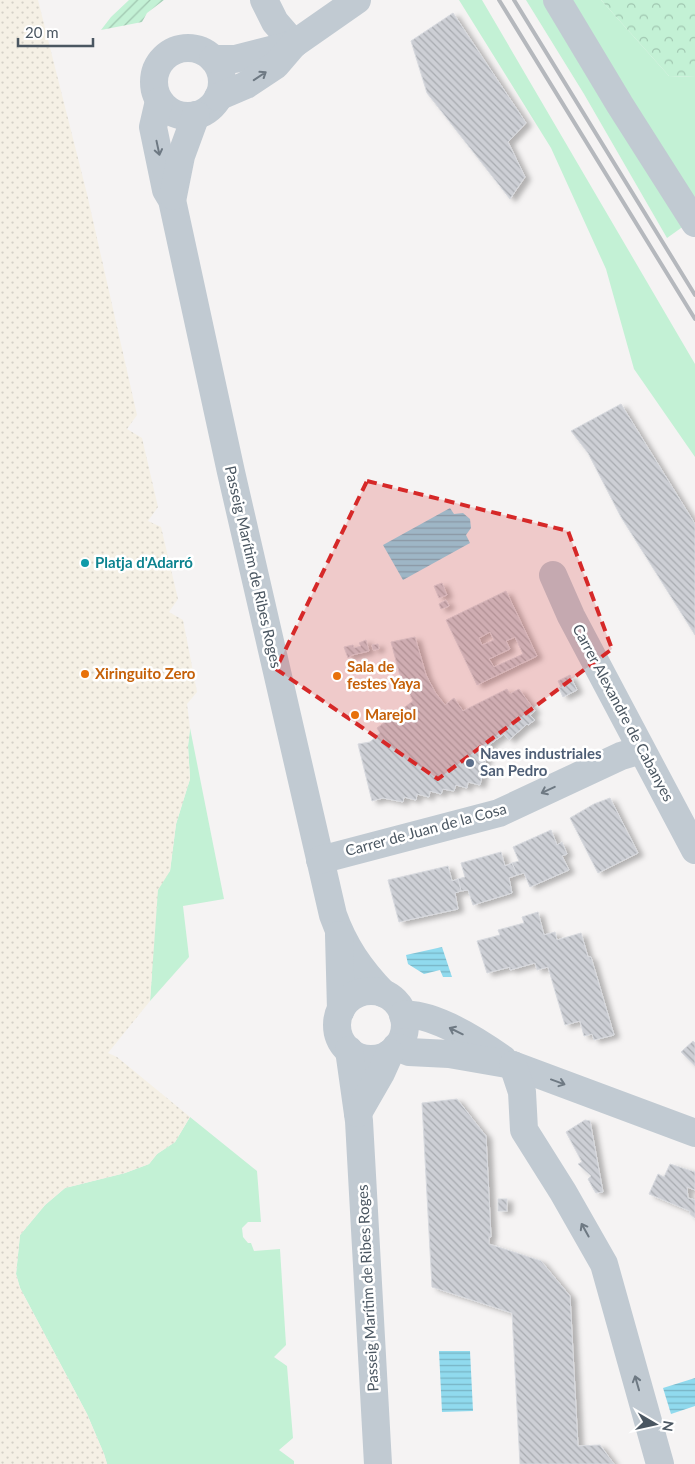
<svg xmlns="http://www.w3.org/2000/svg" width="695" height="1464" viewBox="0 0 695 1464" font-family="Lato,sans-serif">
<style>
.grass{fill:#c3f1d5}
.forest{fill:url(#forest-crowns)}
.sand{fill:url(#sand-dots)}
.garden{fill:url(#garden-furrows)}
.water{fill:url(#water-rules)}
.building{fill:url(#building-back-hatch);stroke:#d7d9de;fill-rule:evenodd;filter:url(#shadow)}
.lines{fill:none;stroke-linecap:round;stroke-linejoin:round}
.minor{stroke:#c1cad2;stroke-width:28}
.rail{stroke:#b5b8bd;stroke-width:4}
.oneway{stroke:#6e7983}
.marked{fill:#d62828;fill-opacity:0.2;stroke:#d62828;stroke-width:4;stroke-dasharray:10 6;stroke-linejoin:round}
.culture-dot{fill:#0f9aa8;stroke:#fff;stroke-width:2}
.food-dot{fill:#e8710a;stroke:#fff;stroke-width:2}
.service-dot{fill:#5c6f8a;stroke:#fff;stroke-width:2}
.labels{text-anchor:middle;stroke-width:5;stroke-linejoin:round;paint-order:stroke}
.culture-label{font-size:15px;font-weight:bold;fill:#0d838f;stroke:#fff;text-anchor:start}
.street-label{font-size:15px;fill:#4a5661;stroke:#fff}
.food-label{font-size:15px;font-weight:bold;fill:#c56008;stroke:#fff;text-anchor:start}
.service-label{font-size:15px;font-weight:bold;fill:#4e5e75;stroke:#fff;text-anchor:start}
</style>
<defs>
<pattern id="forest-crowns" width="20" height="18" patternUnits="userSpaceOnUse" patternTransform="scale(1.25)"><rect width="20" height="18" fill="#c3f1d5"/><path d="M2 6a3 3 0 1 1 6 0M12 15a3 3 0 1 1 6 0" fill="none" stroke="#a0c6b0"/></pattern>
<pattern id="sand-dots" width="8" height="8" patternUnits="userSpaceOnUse" patternTransform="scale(1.25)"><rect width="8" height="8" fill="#f5f0e5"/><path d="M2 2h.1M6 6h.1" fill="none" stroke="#d4d0c7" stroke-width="1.8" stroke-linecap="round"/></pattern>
<pattern id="garden-furrows" width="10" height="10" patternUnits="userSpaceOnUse" patternTransform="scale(1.25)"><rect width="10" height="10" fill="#c3f1d5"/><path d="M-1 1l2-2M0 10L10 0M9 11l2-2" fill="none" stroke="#a0c6b0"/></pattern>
<pattern id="water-rules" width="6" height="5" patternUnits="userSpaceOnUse" patternTransform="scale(1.25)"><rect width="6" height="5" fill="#90daee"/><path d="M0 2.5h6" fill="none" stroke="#78b4c4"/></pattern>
<pattern id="building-back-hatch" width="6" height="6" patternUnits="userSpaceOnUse" patternTransform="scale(1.25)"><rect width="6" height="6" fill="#cdcfd5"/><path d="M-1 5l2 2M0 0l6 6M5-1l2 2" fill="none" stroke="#a8abb0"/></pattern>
<filter id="shadow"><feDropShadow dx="5.5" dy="3" stdDeviation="2.5" flood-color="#0004"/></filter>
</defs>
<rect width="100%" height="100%" fill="#f5f3f3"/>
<!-- grass -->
<g class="grass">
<polygon points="459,0 482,0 695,364 695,457 634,369 606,269 551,148"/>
<polygon points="526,0 601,0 669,76 695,77 695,218 667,238 584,94"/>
<polygon points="190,728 224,899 183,906 189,957 150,1001 152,972 98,933 170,871 176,824 190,779 188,746"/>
<polygon points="190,1117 257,1171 261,1222 248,1222 242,1228 243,1237 248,1243 251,1243 254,1251 280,1249 286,1345 274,1357 287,1366 293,1438 279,1450 294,1461 294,1464 107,1464 104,1454 87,1414 20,1288 16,1274 20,1235 45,1205 65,1188 125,1173 149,1164 157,1154 175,1142"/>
</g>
<!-- forest -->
<polygon class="forest" points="601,0 695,0 695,77 669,76"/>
<!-- sand -->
<polygon class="sand" points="0,0 38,0 87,194 137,415 127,429 142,438 158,507 148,521 161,527 178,599 169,612 183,620 197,692 187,704 190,728 188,746 190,779 176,824 170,871 158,890 150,1001 108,1053 117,1057 190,1117 175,1142 157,1154 149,1164 125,1173 65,1188 45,1205 20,1235 16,1274 20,1288 87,1414 104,1454 107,1464 0,1464"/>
<!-- garden -->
<polygon class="garden" points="129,0 164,0 147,13 142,22 101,30 111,17"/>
<!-- water -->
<g class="water">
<polygon points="450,508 454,514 463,513 470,519 471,528 466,535 470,543 403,580 383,545"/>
<polygon points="442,947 452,977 443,977 440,970 424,974 408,964 406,955"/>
<polygon points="439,1351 470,1351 473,1411 442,1412"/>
<polygon points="695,1378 695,1406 671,1414 663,1388"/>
</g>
<!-- building -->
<g class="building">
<polygon points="453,13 526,123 508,142 525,177 510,199 427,93 411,41"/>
<polygon points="621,404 695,524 695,635 621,517 588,453 571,431"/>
<polygon points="442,583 447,595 439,598 434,586"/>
<path d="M506 591 537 656 477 685 446 620ZM490 632 494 640 482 645 479 638ZM515 637 523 654 494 667 489 659 510 649 506 641Z"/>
<polygon points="446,600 449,606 441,609 439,604"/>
<polygon points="415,637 426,675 435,692 445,705 454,698 463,711 507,689 510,694 519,689 535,711 530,715 535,720 528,725 527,724 509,740 504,734 489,745 480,785 468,782 467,788 456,785 454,791 443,789 441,794 430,791 429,797 417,794 416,800 404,797 403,802 383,798 372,801 358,744 370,742 380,733 377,728 413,701 399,672 391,642"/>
<polygon points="366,640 369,651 352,655 348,658 344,647 353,645 354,648 361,646 359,643"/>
<polygon points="378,644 379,649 373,650 372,645"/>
<polygon points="570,675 577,690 563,697 559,688 561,687 558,681"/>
<polygon points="610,798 638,853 598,873 570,818 594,804"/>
<polygon points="551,830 557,845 562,842 567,854 562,856 569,870 530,887 524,873 517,875 512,863 519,861 513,847"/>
<polygon points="501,852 505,866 512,863 517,875 509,878 512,893 473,905 468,890 461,891 458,879 465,877 461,863"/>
<polygon points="448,866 452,881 458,879 461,891 455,893 458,909 399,922 388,880"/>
<polygon points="538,912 544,935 555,932 557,940 581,933 588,957 591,957 614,1035 594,1040 592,1034 584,1036 580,1021 565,1025 548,967 537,970 535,963 510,970 510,967 487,973 477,941 500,935 498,930 524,923 522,917"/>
<polygon points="693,1041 695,1043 695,1066 681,1052"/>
<polygon points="457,1099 486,1136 491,1237 489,1237 489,1244 541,1261 570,1296 578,1446 600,1445 614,1464 520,1464 512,1313 432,1287 422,1103"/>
<polygon points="585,1120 590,1121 603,1192 596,1193 594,1190 588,1179 591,1176 578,1164 582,1162 566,1132"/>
<polygon points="670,1164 695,1172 695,1190 687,1187 688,1198 695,1200 695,1218 690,1214 690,1211 649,1194 658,1174 664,1177"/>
<rect x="498" y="1199" width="9" height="12"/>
</g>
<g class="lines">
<!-- minor -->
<g class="minor">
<polyline points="264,0 275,22 294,44"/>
<polyline points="557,0 620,105 695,223"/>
<circle cx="188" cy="82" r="34"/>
<polyline points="213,59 235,59 294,44"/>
<polyline points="218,97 246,85 276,65 294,44 357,0"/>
<path d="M159 101 153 127 166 190 172 200 231 472 333 915C344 946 360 969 383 993"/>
<polyline points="173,196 181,156 196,115"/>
<polyline points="553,575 571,616 695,850"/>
<polyline points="320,860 499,813 621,756 641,750"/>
<polyline points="339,935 341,1010"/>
<circle cx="371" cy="1025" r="34"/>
<path d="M403 1015C433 1012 479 1042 503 1059"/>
<polyline points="396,1047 409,1052 449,1054 513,1065 695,1133"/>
<polyline points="349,1050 359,1121 378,1464"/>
<polyline points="513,1065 522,1092 524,1130 563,1192 604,1264 660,1464"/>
<polyline points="358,1113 381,1073 390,1053"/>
</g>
<!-- rail -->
<g class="rail">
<polyline points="499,0 695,319"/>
<polyline points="514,0 695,295"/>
</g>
</g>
<!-- one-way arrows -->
<defs><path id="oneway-shaft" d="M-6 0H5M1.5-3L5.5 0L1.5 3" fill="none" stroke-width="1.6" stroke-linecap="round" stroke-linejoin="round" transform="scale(1.25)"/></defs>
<g class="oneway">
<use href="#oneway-shaft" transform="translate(260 76) rotate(-34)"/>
<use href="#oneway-shaft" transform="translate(158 148) rotate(78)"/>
<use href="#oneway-shaft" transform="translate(548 790) rotate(155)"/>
<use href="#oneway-shaft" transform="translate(456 1031) rotate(-154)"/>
<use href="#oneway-shaft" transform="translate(558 1082) rotate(20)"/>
<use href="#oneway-shaft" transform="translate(585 1230) rotate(-119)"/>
<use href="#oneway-shaft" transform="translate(637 1383) rotate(-106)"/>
</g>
<!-- marked area -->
<path class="marked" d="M367 481 568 531 612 649 438 779 276 669Z"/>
<!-- markers -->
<circle class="culture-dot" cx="85" cy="563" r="5"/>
<g class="food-dot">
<circle cx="85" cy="674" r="5"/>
<circle cx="337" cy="676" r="5"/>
<circle cx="355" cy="715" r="5"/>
</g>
<circle class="service-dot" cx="470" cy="763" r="5"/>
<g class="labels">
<!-- culture labels -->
<g class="culture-label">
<text x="95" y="568">Platja d'Adarró</text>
</g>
<!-- street labels -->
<g class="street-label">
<text transform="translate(253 567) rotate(77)" y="5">Passeig Marítim de Ribes Roges</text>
<text transform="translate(623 713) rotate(62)" y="5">Carrer Alexandre de Cabanyes</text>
<text transform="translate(426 830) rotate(-15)" y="5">Carrer de Juan de la Cosa</text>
<text transform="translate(368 1288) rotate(-93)" y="5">Passeig Marítim de Ribes Roges</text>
</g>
<!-- food labels -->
<g class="food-label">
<text x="347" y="672">Sala de<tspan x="347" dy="17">festes Yaya</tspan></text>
<text x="95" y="679">Xiringuito Zero</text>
<text x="365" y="720">Marejol</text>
</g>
<!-- service labels -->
<g class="service-label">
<text x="480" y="759">Naves industriales<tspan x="480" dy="17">San Pedro</tspan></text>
</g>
</g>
<!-- north arrow -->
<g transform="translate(655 1424) rotate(99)" stroke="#ffffff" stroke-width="4" paint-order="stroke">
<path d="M0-4L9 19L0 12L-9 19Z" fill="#4a5661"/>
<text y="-8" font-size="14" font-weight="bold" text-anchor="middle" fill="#4a5661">N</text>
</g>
<!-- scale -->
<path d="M18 38v8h75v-8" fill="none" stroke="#4a5661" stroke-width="2.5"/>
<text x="25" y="38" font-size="15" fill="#4a5661" stroke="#ffffff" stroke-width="4" paint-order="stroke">20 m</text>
</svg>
